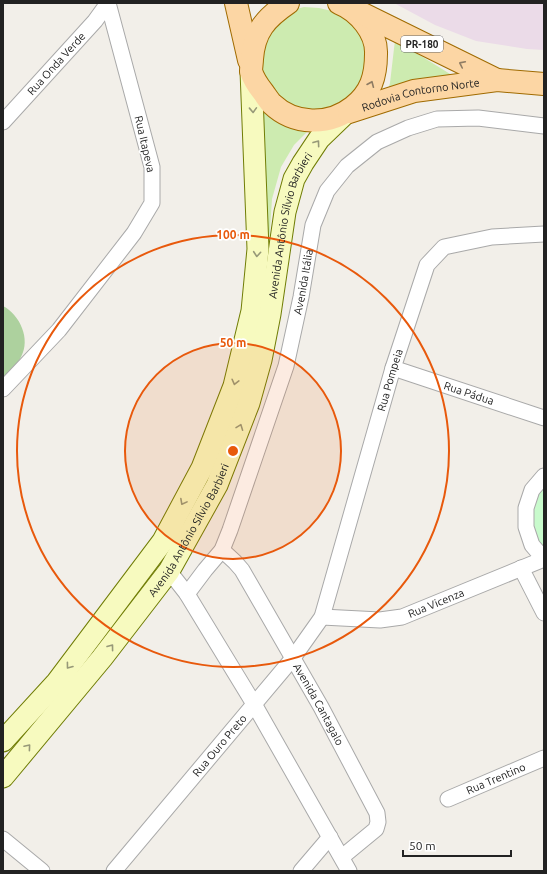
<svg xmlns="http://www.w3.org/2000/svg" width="547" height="874" viewBox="0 0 547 874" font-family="Ubuntu,sans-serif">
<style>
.industrial{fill:#ebdbe8}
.grass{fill:#cdebb0}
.forest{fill:#add19e}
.park{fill:#c8facc}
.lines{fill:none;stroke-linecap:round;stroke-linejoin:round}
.minor-casing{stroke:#a9a9a9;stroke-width:17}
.secondary-casing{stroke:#707d05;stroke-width:23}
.primary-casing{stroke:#a06b00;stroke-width:24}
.minor{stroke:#fff;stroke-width:15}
.secondary{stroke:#f7fabf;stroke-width:21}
.primary{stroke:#fcd6a4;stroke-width:22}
.oneway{stroke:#8f7c63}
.oneway2{stroke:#979978}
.ring{fill:none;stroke:#e8590c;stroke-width:2}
.labels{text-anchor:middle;stroke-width:3.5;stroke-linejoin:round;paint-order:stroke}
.shield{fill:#fff;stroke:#646464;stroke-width:1}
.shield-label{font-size:10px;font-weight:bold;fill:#222}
.street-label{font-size:11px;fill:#222;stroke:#fff}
.centre{fill:#e8590c;stroke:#fff;stroke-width:2}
.ring-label{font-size:12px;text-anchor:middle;font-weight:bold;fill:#e8590c;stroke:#fff;stroke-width:3.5;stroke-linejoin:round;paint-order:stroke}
</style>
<rect width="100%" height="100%" fill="#f2efe9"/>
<!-- industrial -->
<polygon class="industrial" points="394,3 544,3 544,50 527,49 476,41 435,25"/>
<!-- grass -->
<g class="grass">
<polygon points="304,7 319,8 336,12 355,26 365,41 368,58 364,84 329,115 283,107 261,75 263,43 269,30 292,10"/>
<polygon points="395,40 455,77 386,97 390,83"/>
<path d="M258 101C278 115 290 120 314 125L294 145 281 167 272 199 266 292 251 362 234 417 209 479 164 556 159 553 203 477 226 420 246 358 256 309 263 256 265 215Z"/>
</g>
<!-- forest -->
<path class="forest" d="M3 306C20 315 31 339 21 357 17 365 9 372 3 379Z"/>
<!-- park -->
<path class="park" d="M544 482V548C534 534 528 522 532 504 533 497 540 489 544 482Z"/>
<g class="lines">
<!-- minor casing -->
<g class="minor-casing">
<g id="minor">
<path id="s1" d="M3 122 95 21 108 3"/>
<path id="s2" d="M393 368 544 418"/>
<polyline points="3,389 59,330 134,233 152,203 152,167 108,3"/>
<polyline points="544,476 532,490 526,508 526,527 532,545 544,559"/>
<path id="s3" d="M222 550 235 562 242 570 321 707 377 813 378 822 376 829 342 857"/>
<polyline points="521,568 544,613"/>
<polyline points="169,571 187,594 254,704 349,871"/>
<path id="s4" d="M187 594 205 570 222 550 230 530 286 366 301 297 313 225 327 191 347 166 377 142 408 128 437 119 478 118 544 126"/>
<path id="s5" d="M322 617 380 620 402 617 544 559"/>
<path id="s6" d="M448 799 544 758"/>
<polyline points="3,839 42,871"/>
<path id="s7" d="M114 871 293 658 322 617 393 368 427 265 444 247 492 237 544 234"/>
<polyline points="301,871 330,837"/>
</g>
</g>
<!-- secondary casing -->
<g class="secondary-casing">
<g id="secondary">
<polyline points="3,741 57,682 163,541 202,468 234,386 252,311 258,249 251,71"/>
<path id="s8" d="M3 777 102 658 169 571 217 485 249 403 261 360 270 314 285 212 294 179 303 163 319 139 346 113"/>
</g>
</g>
<!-- primary casing -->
<g class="primary-casing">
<g id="primary">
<polyline points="236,3 249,60"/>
<path d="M288 3C266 18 254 31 252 59 252 63 251 68 251 71 253 78 259 87 263 92 266 96 269 101 272 104 294 125 329 126 353 107 371 93 376 76 376 54 377 33 359 11 339 3"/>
<polyline points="359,12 497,80"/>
<path id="s9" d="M349 112 414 91 497 80 544 84"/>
</g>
</g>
<!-- minor -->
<use href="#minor" class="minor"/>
<!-- secondary -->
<use href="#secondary" class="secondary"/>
<!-- primary -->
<use href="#primary" class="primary"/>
</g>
<!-- one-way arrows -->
<defs><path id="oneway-chevron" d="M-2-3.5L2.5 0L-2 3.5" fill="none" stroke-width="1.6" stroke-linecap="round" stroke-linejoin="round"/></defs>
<g class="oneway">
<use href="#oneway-chevron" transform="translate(462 64) rotate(-154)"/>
<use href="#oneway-chevron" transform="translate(371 84) rotate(-67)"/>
</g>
<g class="oneway2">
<use href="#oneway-chevron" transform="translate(253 110) rotate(88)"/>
<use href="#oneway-chevron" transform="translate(317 143) rotate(-54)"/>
<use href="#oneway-chevron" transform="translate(257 254) rotate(95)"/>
<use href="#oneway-chevron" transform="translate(235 382) rotate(104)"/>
<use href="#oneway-chevron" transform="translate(240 427) rotate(-69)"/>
<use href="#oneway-chevron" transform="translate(183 502) rotate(118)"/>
<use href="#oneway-chevron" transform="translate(111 647) rotate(-53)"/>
<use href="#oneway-chevron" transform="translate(69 666) rotate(127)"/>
<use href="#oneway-chevron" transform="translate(28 747) rotate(-50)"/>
</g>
<!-- distance rings -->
<circle cx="233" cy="451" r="108" fill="#e8590c" fill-opacity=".12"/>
<g class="ring">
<circle cx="233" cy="451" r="108"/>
<circle cx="233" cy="451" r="216"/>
</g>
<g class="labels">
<!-- shield labels -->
<rect class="shield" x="401" y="36" width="42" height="16" rx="3"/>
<g class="shield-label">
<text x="422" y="48">PR-180</text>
</g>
<!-- street labels -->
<g class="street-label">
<text dy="4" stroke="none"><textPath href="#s1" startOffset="79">Rua Onda Verde</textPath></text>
<text dy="4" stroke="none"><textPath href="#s9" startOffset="74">Rodovia Contorno Norte</textPath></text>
<text transform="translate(145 144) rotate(77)" y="4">Rua Itapeva</text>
<text dy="4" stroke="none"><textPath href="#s8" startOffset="634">Avenida Antônio Sílvio Barbieri</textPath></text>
<text dy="4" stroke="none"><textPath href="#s4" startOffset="337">Avenida Itália</textPath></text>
<text dy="4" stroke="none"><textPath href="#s7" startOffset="575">Rua Pompeia</textPath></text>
<text dy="4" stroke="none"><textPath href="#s2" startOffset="80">Rua Pádua</textPath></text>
<text dy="4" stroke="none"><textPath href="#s8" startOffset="310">Avenida Antônio Sílvio Barbieri</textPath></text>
<text dy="4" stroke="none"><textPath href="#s5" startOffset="117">Rua Vicenza</textPath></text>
<text dy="4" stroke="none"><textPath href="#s3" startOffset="183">Avenida Cantagalo</textPath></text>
<text dy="4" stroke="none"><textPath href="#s7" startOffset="164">Rua Ouro Preto</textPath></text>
<text dy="4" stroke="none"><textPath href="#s6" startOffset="52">Rua Trentino</textPath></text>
</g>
</g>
<circle cx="233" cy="451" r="6" class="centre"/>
<g class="ring-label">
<text x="233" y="239">100 m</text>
<text x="233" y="347">50 m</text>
</g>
<!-- border -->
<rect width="547" height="874" fill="none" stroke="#222222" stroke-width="8"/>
<!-- scale -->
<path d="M403 850v6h108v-6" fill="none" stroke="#222222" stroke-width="2"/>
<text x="409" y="850" font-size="12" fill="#222222" stroke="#ffffff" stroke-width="3" paint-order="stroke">50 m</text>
</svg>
